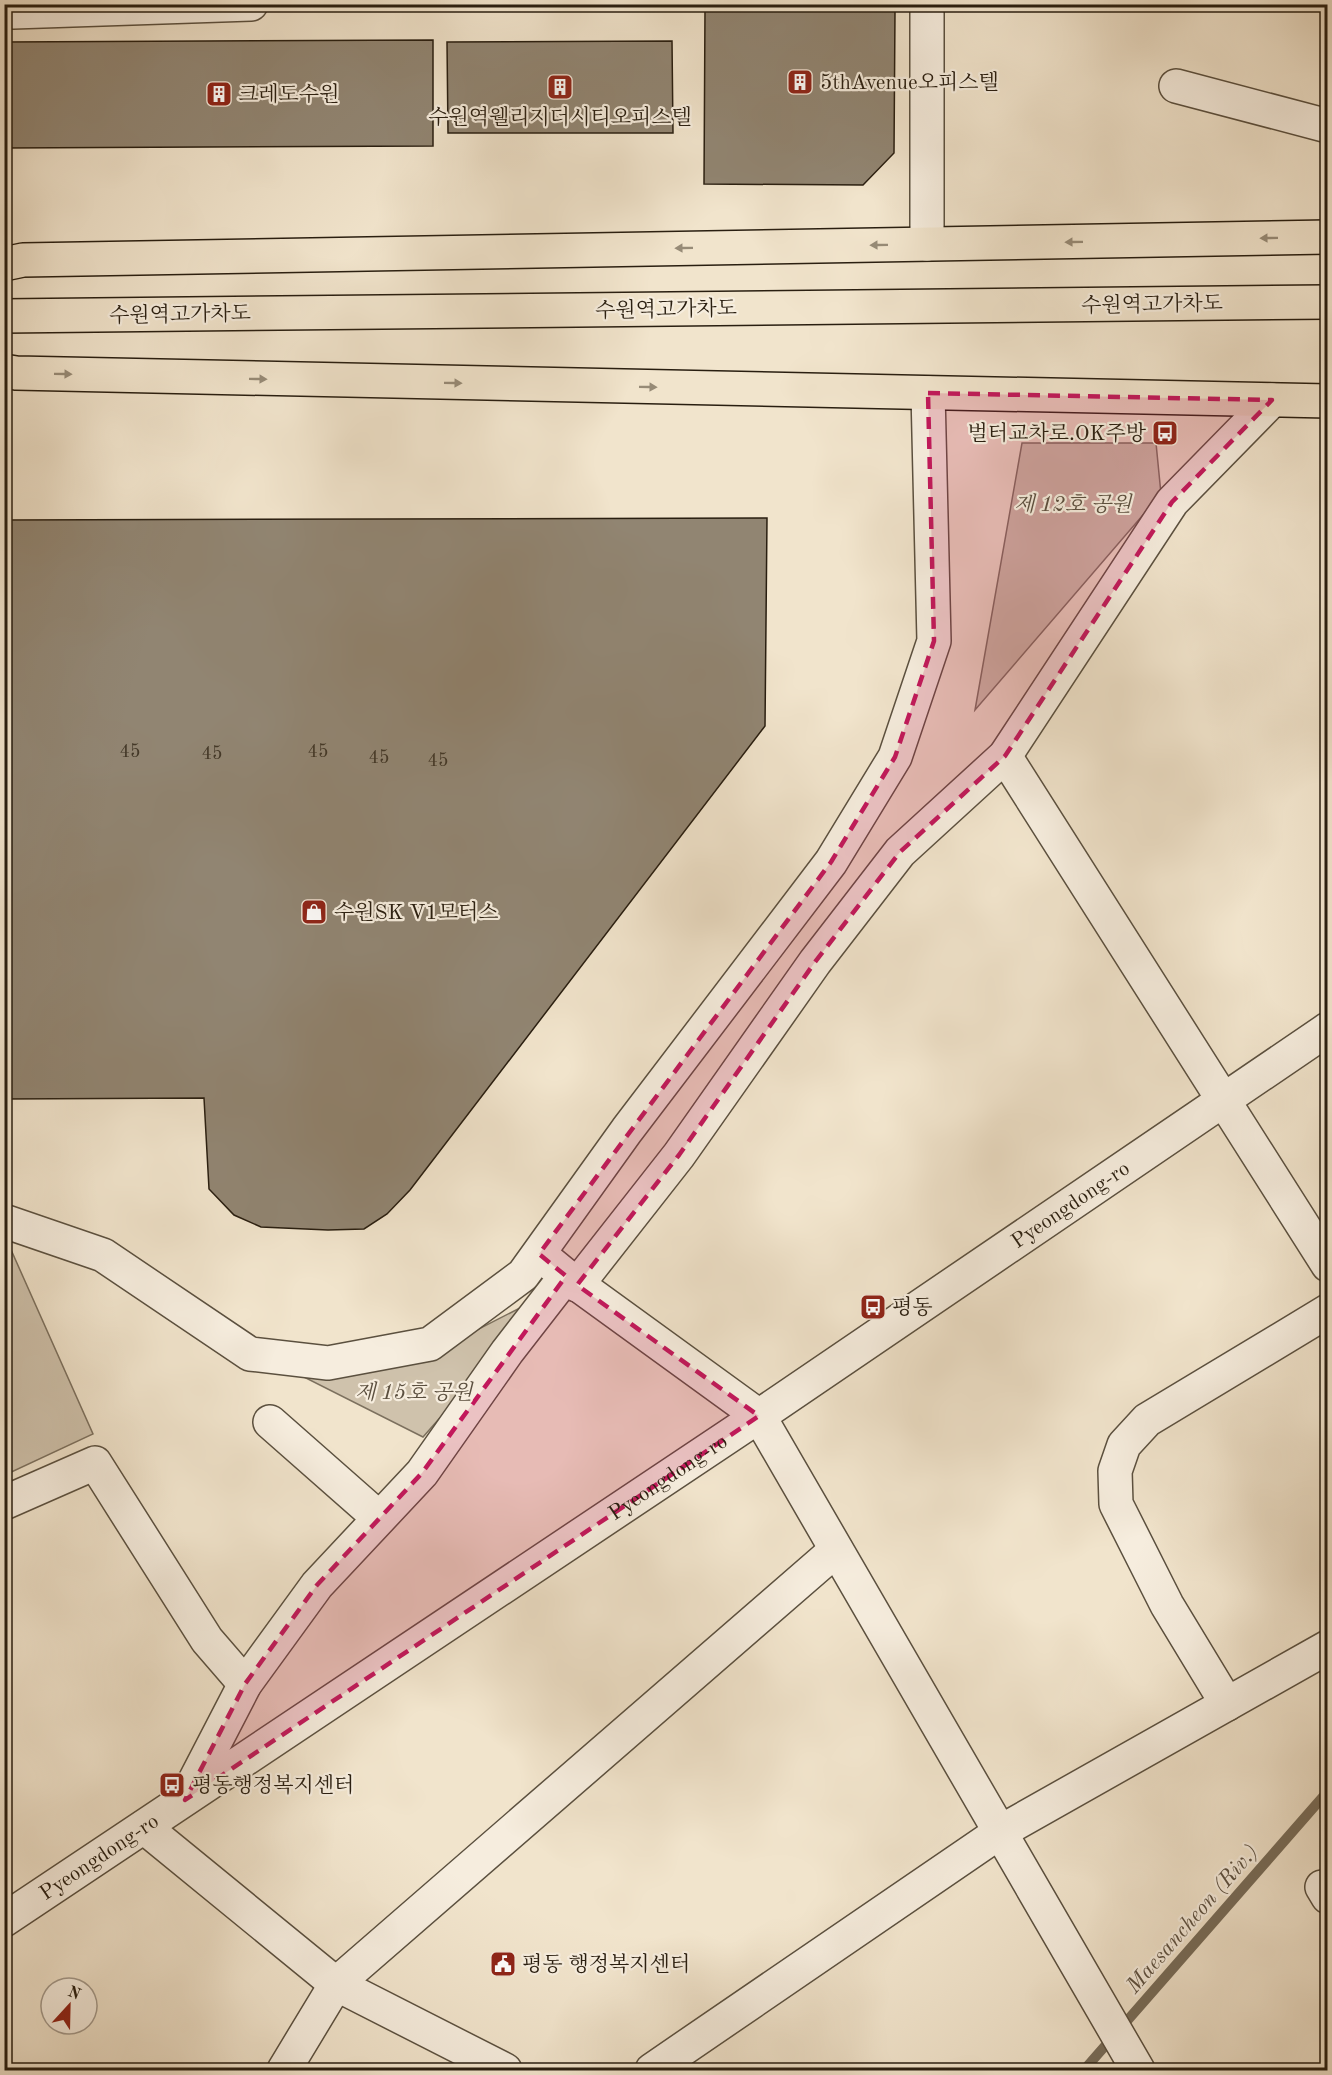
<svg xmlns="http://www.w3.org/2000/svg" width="1332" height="2075" viewBox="0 0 1332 2075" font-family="'Old Standard TT','Noto Serif KR',serif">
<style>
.green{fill:#cfc2ac;stroke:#7c705e;stroke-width:1.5}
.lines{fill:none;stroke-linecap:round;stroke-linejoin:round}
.stream{stroke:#786d5a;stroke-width:10}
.building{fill:#918572;stroke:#291e10;stroke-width:1.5}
.minor-casing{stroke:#5b503f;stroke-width:36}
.major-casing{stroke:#291e10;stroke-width:36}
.minor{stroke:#f6edde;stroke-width:33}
.major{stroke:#f1e4cc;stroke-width:33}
.oneway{fill:#978b77}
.marked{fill:#c2185b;fill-opacity:0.2;stroke:#c2185b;stroke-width:4.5;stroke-dasharray:12 8;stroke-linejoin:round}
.labels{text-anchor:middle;stroke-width:4.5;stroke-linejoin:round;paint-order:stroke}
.number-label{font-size:18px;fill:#433828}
.poi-label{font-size:21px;fill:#291e10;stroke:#f6edde;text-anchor:start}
.street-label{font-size:21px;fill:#291e10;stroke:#f6edde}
.park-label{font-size:21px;font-style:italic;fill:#5b4f3f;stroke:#f6edde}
.water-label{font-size:22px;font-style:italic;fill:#5e5242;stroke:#f6edde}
</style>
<rect width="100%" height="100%" fill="#f1e4cc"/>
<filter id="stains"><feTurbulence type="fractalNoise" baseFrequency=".00333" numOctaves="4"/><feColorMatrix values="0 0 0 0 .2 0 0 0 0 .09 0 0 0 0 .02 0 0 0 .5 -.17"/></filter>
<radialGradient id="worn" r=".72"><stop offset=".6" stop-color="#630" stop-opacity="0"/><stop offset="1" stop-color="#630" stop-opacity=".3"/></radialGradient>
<!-- green -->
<g class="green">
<polygon points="1022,443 1156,443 1161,494 975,710"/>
<polygon points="4,1234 93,1434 5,1475 4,1475"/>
<polygon points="551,1292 423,1437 288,1369 430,1354"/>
</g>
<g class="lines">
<!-- stream -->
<polyline class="stream" points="1084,2070 1328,1791"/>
</g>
<!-- building -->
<g class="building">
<polygon points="705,9 895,11 894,153 863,185 704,184"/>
<polygon points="433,40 433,146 4,148 4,42"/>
<polygon points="672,41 673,133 448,133 447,42"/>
<polygon points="767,518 765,726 410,1190 387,1214 364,1229 328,1230 261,1227 234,1215 209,1189 204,1098 4,1099 4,520"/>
</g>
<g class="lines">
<!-- minor casing -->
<g class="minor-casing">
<g id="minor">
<polyline points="13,4 13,12 251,4"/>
<polyline points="1176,86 1328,126"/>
<polyline points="927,244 927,4"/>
<polyline points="1005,756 1328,1265"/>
<polyline points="4,1221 103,1255 250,1354 328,1363 430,1344 523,1275 627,1130 831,862 895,757 934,641 928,393"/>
<polyline points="566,1276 759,1416 1138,2070"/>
<polyline points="577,1285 679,1155 815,962 900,852 1005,756 1172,502 1272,400"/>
<polyline points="270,1422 379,1518"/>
<polyline points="4,1503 95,1463 207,1640 245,1684"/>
<polyline points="1227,1704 1167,1605 1116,1504 1115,1471 1124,1445 1147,1420 1328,1311"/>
<polyline points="186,1798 245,1684 317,1585 422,1473 507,1352 566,1276 549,1262"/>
<polyline points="144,1827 336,1984 505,2070"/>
<polyline points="1322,1887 1328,1897"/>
<path id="s1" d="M4 1920 759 1416 1328 1029"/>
<polyline points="284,2070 336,1984 836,1550"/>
<polyline points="652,2070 1000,1832 1328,1647"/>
</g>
</g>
<!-- major casing -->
<g class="major-casing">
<g id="major">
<polyline points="4,264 23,260 1328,237"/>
<polyline points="4,316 1328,302"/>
<polyline points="4,371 16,373 1328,401"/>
</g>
</g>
<!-- minor -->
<use href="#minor" class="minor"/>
<!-- major -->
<use href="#major" class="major"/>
</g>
<!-- one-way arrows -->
<defs><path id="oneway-solid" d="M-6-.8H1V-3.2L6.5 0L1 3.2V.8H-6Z" transform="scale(1.5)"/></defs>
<g class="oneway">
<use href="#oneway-solid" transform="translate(1269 238) rotate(179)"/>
<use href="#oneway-solid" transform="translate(1074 242) rotate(179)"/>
<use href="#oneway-solid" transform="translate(879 245) rotate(179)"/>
<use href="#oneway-solid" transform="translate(684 248) rotate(179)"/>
<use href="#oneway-solid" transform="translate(63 374) rotate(1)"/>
<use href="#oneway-solid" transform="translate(258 379) rotate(1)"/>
<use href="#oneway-solid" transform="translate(453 383) rotate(1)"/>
<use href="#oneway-solid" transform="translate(648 387) rotate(1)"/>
</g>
<!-- marked area -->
<path class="marked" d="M928 393 1272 400 1172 502 1005 756 900 852 815 962 679 1155 577 1285 759 1416 185 1800 245 1684 317 1585 422 1473 566 1276 539 1254 831 862 895 757 934 641Z"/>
<!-- icons -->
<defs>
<g id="building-square" transform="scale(1.35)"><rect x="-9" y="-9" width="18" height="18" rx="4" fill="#8f2418" stroke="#f6edde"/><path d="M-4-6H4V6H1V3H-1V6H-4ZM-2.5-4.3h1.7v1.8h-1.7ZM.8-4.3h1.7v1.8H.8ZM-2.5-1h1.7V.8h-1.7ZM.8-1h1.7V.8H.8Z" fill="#fff"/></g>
<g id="bus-square" transform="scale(1.35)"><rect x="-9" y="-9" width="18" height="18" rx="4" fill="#8f2418" stroke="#f6edde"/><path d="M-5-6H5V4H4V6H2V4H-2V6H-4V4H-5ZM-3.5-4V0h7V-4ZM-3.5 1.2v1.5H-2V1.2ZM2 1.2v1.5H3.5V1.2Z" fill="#fff"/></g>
<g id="shop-square" transform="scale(1.35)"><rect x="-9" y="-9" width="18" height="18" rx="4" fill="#8f2418" stroke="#f6edde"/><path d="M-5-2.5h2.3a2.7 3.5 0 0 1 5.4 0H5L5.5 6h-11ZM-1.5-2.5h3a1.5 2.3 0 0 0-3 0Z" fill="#fff"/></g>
<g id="civic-square" transform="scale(1.35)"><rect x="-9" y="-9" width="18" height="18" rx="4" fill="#8f2418" stroke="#f6edde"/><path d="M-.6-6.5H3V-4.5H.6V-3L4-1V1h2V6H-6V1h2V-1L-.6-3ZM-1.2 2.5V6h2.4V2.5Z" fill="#fff"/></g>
</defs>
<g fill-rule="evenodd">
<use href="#building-square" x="800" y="82"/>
<use href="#building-square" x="560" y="87"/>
<use href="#building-square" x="219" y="94"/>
<use href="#bus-square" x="1165" y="433"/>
<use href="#shop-square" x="314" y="912"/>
<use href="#bus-square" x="873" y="1307"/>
<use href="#bus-square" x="172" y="1785"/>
<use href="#civic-square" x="503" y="1964"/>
</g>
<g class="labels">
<!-- number labels -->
<g class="number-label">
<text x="130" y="757">45</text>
<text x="318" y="757">45</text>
<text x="212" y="759">45</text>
<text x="379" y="763">45</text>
<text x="438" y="766">45</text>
</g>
<!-- poi labels -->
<g class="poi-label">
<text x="820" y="89">5thAvenue오피스텔</text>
<text x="238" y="101">크레도수원</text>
<text x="560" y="124" text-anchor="middle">수원역웰리지더시티오피스텔</text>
<text x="1146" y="440" text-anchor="end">벌터교차로.OK주방</text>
<text x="334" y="919">수원SK V1모터스</text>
<text x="892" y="1314">평동</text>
<text x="192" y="1792">평동행정복지센터</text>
<text x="522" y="1971">평동 행정복지센터</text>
</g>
<!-- street labels -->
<g class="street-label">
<text transform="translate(1152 304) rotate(-1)" y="7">수원역고가차도</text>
<text transform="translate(666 309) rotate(-1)" y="7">수원역고가차도</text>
<text transform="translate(180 314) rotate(-1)" y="7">수원역고가차도</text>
<text dy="7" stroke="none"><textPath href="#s1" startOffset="1284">Pyeongdong-ro</textPath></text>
<text dy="7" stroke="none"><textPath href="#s1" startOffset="798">Pyeongdong-ro</textPath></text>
<text dy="7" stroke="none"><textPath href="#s1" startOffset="114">Pyeongdong-ro</textPath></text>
</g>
<!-- park labels -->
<g class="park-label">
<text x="1073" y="511">제 12호 공원</text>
<text x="414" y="1399">제 15호 공원</text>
</g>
<!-- water labels -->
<g class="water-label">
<text transform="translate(1191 1918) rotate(-49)" y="8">Maesancheon (Riv.)</text>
</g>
</g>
<!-- margin -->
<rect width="1332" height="2075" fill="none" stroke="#f1e4cc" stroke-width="24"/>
<rect x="6" y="6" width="1320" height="2063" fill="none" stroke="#291e10" stroke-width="3"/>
<rect x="12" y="12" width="1308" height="2051" fill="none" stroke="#291e10" stroke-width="1.5"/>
<!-- north arrow -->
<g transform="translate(69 2006) rotate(22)"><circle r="28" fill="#f6edde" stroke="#a49a8c" stroke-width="1.5"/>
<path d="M0-4.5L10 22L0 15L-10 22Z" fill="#8f2418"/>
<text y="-9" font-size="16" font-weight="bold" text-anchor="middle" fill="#291e10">N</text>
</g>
<rect width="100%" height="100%" filter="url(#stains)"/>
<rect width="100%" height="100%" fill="url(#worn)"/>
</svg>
